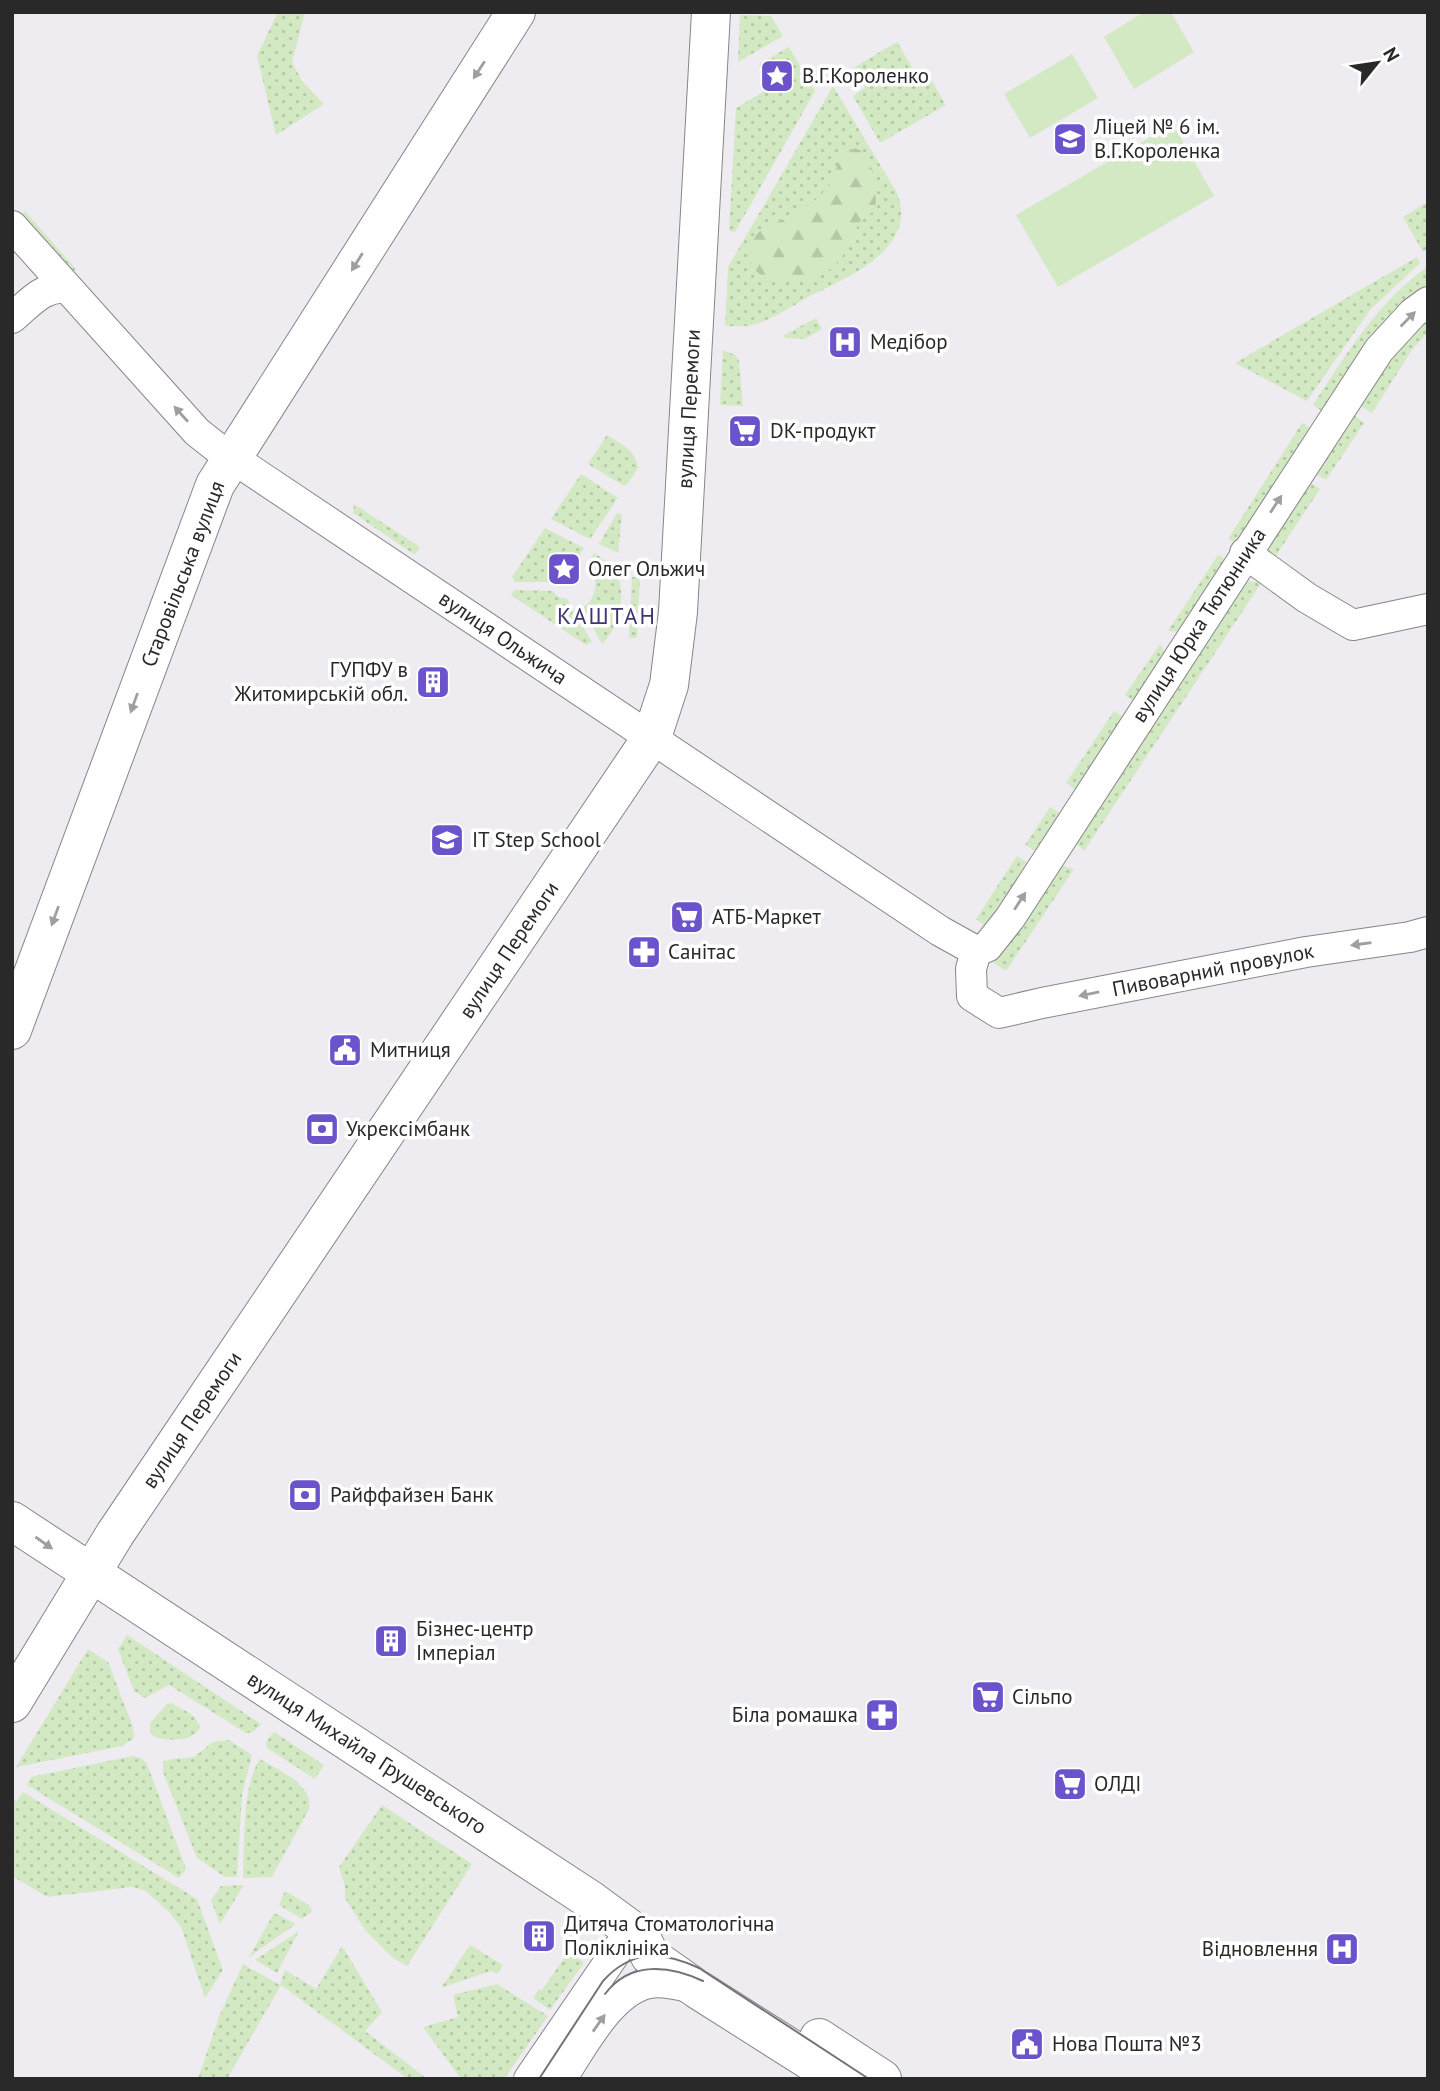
<svg xmlns="http://www.w3.org/2000/svg" width="1440" height="2091" viewBox="0 0 1440 2091" font-family="'PT Sans',sans-serif">
<style>
.grass{fill:url(#grass-dots)}
.forest{fill:url(#forest-firs)}
.pitch{fill:#d2e9c3}
.lines{fill:none;stroke-linecap:round;stroke-linejoin:round}
.minor-casing{stroke:#878589;stroke-width:32}
.major-casing{stroke:#878589;stroke-width:40}
.minor{stroke:#fff;stroke-width:30}
.major{stroke:#fff;stroke-width:38}
.tram{stroke:#757375;stroke-width:2}
.oneway{fill:#9f9f9f}
.labels{text-anchor:middle;stroke-width:7;stroke-linejoin:round;paint-order:stroke}
.poi-label{font-size:21px;fill:#2a292a;stroke:#fff;text-anchor:start}
.street-label{font-size:21px;fill:#2a292a;stroke:#fff}
.neighbourhood-label{font-size:23px;letter-spacing:2px;fill:#403673;stroke:#fff}
</style>
<defs>
<pattern id="grass-dots" width="8" height="8" patternUnits="userSpaceOnUse" patternTransform="scale(1.75)"><rect width="8" height="8" fill="#d2e9c3"/><path d="M2 2h.1M6 6h.1" fill="none" stroke="#b4c8a8" stroke-width="1.8" stroke-linecap="round"/></pattern>
<pattern id="forest-firs" width="22" height="20" patternUnits="userSpaceOnUse" patternTransform="scale(1.75)"><rect width="22" height="20" fill="#d2e9c3"/><path d="M5 1l3.5 6h-7zM16 11l3.5 6h-7z" fill="#b4c8a8"/></pattern>
</defs>
<rect width="100%" height="100%" fill="#efecf1"/>
<!-- grass -->
<g class="grass">
<polygon points="278,12 305,12 292,62 302,81 324,104 276,135 257,56"/>
<polygon points="740,15 771,16 783,36 738,62"/>
<polygon points="897,42 917,76 926,71 946,105 880,143 853,96 865,88 853,68"/>
<polygon points="789,47 815,91 735,232 729,231 736,108 785,79 779,68 766,76 759,64"/>
<path d="M833 86 897 193C919 248 849 277 810 296 792 306 772 320 752 325 744 327 734 326 725 326L728 267Z"/>
<polygon points="1426,203 1428,249 1423,252 1403,217"/>
<polygon points="25,211 76,269 70,274 20,216"/>
<polygon points="1417,257 1420,263 1370,310 1307,401 1235,363"/>
<path d="M1428 266V288L1323 412 1313 405C1347 353 1377 303 1428 266Z"/>
<polygon points="1428,317 1428,332 1412,350 1372,413 1356,403 1385,362"/>
<polygon points="816,318 822,329 805,339 785,338 784,335"/>
<polygon points="723,350 735,355 739,361 743,406 720,405"/>
<polygon points="1350,412 1364,423 1326,480 1311,471"/>
<polygon points="1302,423 1312,429 1238,545 1228,539"/>
<path d="M607 435C621 444 636 450 638 468L629 482 624 486 588 464Z"/>
<polygon points="581,474 618,498 590,539 551,519"/>
<polygon points="1305,480 1320,489 1273,560 1260,550"/>
<polygon points="354,504 420,547 415,555 353,513"/>
<polygon points="617,513 622,515 618,553 599,544"/>
<polygon points="545,528 584,548 568,571 558,573 552,582 515,582 512,577"/>
<path d="M594 553C602 558 610 563 615 571 628 592 619 629 602 644L582 608C595 600 597 588 594 574L586 566Z"/>
<polygon points="1218,555 1228,561 1180,632 1168,631"/>
<polygon points="632,577 640,578 637,638 629,638"/>
<polygon points="1240,581 1262,582 1084,851 1074,842"/>
<polygon points="515,590 553,591 558,597 567,599 592,642 586,645 511,595"/>
<polygon points="1160,644 1165,653 1137,703 1125,695"/>
<polygon points="1114,711 1126,719 1079,792 1066,783"/>
<polygon points="1050,807 1063,815 1039,853 1025,845"/>
<polygon points="1017,856 1031,865 989,929 976,919"/>
<polygon points="1061,865 1074,869 1006,971 994,963 996,958 1055,869"/>
<polygon points="127,1635 261,1724 253,1732 246,1733 169,1685 145,1698 134,1691 118,1649"/>
<polygon points="88,1649 108,1662 133,1727 134,1738 122,1746 16,1767"/>
<path d="M171 1703 191 1714 196 1719 200 1728C193 1742 168 1741 154 1737L150 1730V1723L167 1704Z"/>
<polygon points="274,1732 324,1765 315,1779 267,1748 266,1742"/>
<polygon points="229,1740 252,1755 242,1795 237,1877 225,1877 197,1858 163,1772 163,1762 172,1759 194,1757 213,1742"/>
<polygon points="133,1756 141,1758 147,1764 186,1869 179,1878 27,1785 31,1777"/>
<path d="M260 1759C277 1770 314 1784 309 1809L272 1877 243 1878C245 1844 241 1788 260 1759Z"/>
<polygon points="23,1792 197,1899 223,1970 205,1998 181,1927 171,1914 146,1891 132,1887 47,1897 14,1877 12,1878 12,1799 17,1801"/>
<polygon points="382,1805 472,1864 407,1966 393,1958 365,1930 345,1898 345,1886 339,1867"/>
<polygon points="244,1885 220,1924 211,1900 221,1886"/>
<polygon points="285,1891 309,1905 312,1912 302,1919 279,1905"/>
<polygon points="274,1913 296,1924 249,1957"/>
<polygon points="299,1931 277,1973 255,1960"/>
<polygon points="470,1945 503,1965 497,1974 491,1971 441,1988"/>
<polygon points="342,1946 382,2012 365,2031 426,2078 408,2079 281,1985 227,2079 198,2079 219,2017 243,1964 280,1985 285,1970 316,1989"/>
<polygon points="569,1951 584,1963 550,2010 533,1998 539,1989 542,1990"/>
<polygon points="497,1984 548,2016 504,2079 461,2079 423,2027 458,2017 453,1995"/>
</g>
<!-- forest -->
<path class="forest" d="M855 148 867 154C874 172 876 189 876 209 871 214 864 216 860 222 850 241 846 258 828 271 803 289 739 288 752 244 756 226 780 222 794 215 807 208 822 195 831 183 837 176 836 166 839 158Z"/>
<!-- pitch -->
<g class="pitch">
<polygon points="1144,12 1171,12 1194,52 1134,89 1104,37"/>
<polygon points="1072,54 1098,98 1030,138 1004,94"/>
<polygon points="1173,124 1214,196 1058,287 1016,215"/>
</g>
<g class="lines">
<!-- minor casing -->
<g class="minor-casing">
<g id="minor">
<polyline points="12,226 197,432 216,447 940,931 976,951"/>
<path d="M12 318C29 304 43 285 67 288"/>
<polyline points="1245,553 1307,598 1353,625 1428,609"/>
<polyline points="976,951 987,947 1010,918 1379,350 1413,313 1428,302"/>
<polyline points="976,951 971,969 972,996 999,1013 1042,1003 1306,952 1410,937 1428,932"/>
<polyline points="529,2079 631,1930"/>
<path d="M561 2079C582 2048 610 1991 649 1983 664 1980 679 1985 693 1988"/>
</g>
</g>
<!-- major casing -->
<g class="major-casing">
<g id="major">
<polyline points="12,1030 215,485 516,12"/>
<polyline points="12,1521 592,1901 641,1937 650,1956 697,1989 839,2079"/>
<polyline points="12,1703 115,1534 652,737 669,685 678,612 711,12"/>
<polyline points="819,2038 882,2079"/>
</g>
</g>
<!-- minor -->
<use href="#minor" class="minor"/>
<!-- major -->
<use href="#major" class="major"/>
<!-- tram -->
<g class="tram">
<path d="M605 1994C630 1961 669 1965 703 1981"/>
<path d="M539 2079 603 1981C632 1949 663 1951 699 1968L869 2079"/>
</g>
</g>
<!-- one-way arrows -->
<defs><path id="oneway-solid" d="M-6-.8H1V-3.2L6.5 0L1 3.2V.8H-6Z" transform="scale(1.75)"/></defs>
<g class="oneway">
<use href="#oneway-solid" transform="translate(479 70) rotate(123)"/>
<use href="#oneway-solid" transform="translate(357 262) rotate(122)"/>
<use href="#oneway-solid" transform="translate(1408 319) rotate(-45)"/>
<use href="#oneway-solid" transform="translate(181 414) rotate(-132)"/>
<use href="#oneway-solid" transform="translate(1276 504) rotate(-57)"/>
<use href="#oneway-solid" transform="translate(134 703) rotate(110)"/>
<use href="#oneway-solid" transform="translate(1020 901) rotate(-57)"/>
<use href="#oneway-solid" transform="translate(55 916) rotate(110)"/>
<use href="#oneway-solid" transform="translate(1361 944) rotate(172)"/>
<use href="#oneway-solid" transform="translate(1089 994) rotate(169)"/>
<use href="#oneway-solid" transform="translate(44 1543) rotate(35)"/>
<use href="#oneway-solid" transform="translate(599 2023) rotate(-55)"/>
</g>
<!-- icons -->
<defs>
<g id="sight-square" transform="scale(1.75)"><rect x="-9" y="-9" width="18" height="18" rx="4" fill="#6c53cc" stroke="#fff"/><path d="M0-6L1.8-2.2L6-1.7L2.9 1.2L3.7 5.4L0 3.3L-3.7 5.4L-2.9 1.2L-6-1.7L-1.8-2.2Z" fill="#fff"/></g>
<g id="school-square" transform="scale(1.75)"><rect x="-9" y="-9" width="18" height="18" rx="4" fill="#6c53cc" stroke="#fff"/><path d="M0-5L7-2L0 1L-7-2ZM-4 1L0 2.5L4 1V4Q0 6-4 4Z" fill="#fff"/></g>
<g id="hospital-square" transform="scale(1.75)"><rect x="-9" y="-9" width="18" height="18" rx="4" fill="#6c53cc" stroke="#fff"/><path d="M-5-5h3v3.5h4V-5h3V5h-3V1.5h-4V5h-3Z" fill="#fff"/></g>
<g id="supermarket-square" transform="scale(1.75)"><rect x="-9" y="-9" width="18" height="18" rx="4" fill="#6c53cc" stroke="#fff"/><path d="M-6-5.5h2.5l.6 2H6L4.5 2H-2.5L-4.4-4H-6ZM-1.5 3.2a1.3 1.3 0 1 0 .1 0ZM3 3.2a1.3 1.3 0 1 0 .1 0Z" fill="#fff"/></g>
<g id="building-square" transform="scale(1.75)"><rect x="-9" y="-9" width="18" height="18" rx="4" fill="#6c53cc" stroke="#fff"/><path d="M-4-6H4V6H1V3H-1V6H-4ZM-2.5-4.3h1.7v1.8h-1.7ZM.8-4.3h1.7v1.8H.8ZM-2.5-1h1.7V.8h-1.7ZM.8-1h1.7V.8H.8Z" fill="#fff"/></g>
<g id="pharmacy-square" transform="scale(1.75)"><rect x="-9" y="-9" width="18" height="18" rx="4" fill="#6c53cc" stroke="#fff"/><path d="M-2-6h4v4h4v4h-4v4h-4v-4h-4v-4h4Z" fill="#fff"/></g>
<g id="civic-square" transform="scale(1.75)"><rect x="-9" y="-9" width="18" height="18" rx="4" fill="#6c53cc" stroke="#fff"/><path d="M-.6-6.5H3V-4.5H.6V-3L4-1V1h2V6H-6V1h2V-1L-.6-3ZM-1.2 2.5V6h2.4V2.5Z" fill="#fff"/></g>
<g id="bank-square" transform="scale(1.75)"><rect x="-9" y="-9" width="18" height="18" rx="4" fill="#6c53cc" stroke="#fff"/><path d="M-6-4H6V4H-6ZM0-2.3a2.3 2.3 0 1 0 0 4.6a2.3 2.3 0 1 0 0-4.6Z" fill="#fff"/></g>
</defs>
<g fill-rule="evenodd">
<use href="#sight-square" x="777" y="76"/>
<use href="#school-square" x="1070" y="139"/>
<use href="#hospital-square" x="845" y="342"/>
<use href="#supermarket-square" x="745" y="431"/>
<use href="#sight-square" x="564" y="569"/>
<use href="#building-square" x="433" y="682"/>
<use href="#school-square" x="447" y="840"/>
<use href="#supermarket-square" x="687" y="917"/>
<use href="#pharmacy-square" x="644" y="952"/>
<use href="#civic-square" x="345" y="1050"/>
<use href="#bank-square" x="322" y="1129"/>
<use href="#bank-square" x="305" y="1495"/>
<use href="#building-square" x="391" y="1641"/>
<use href="#supermarket-square" x="988" y="1697"/>
<use href="#pharmacy-square" x="882" y="1715"/>
<use href="#supermarket-square" x="1070" y="1784"/>
<use href="#building-square" x="539" y="1936"/>
<use href="#hospital-square" x="1342" y="1949"/>
<use href="#civic-square" x="1027" y="2044"/>
</g>
<g class="labels">
<!-- poi labels -->
<g class="poi-label">
<text x="802" y="83">В.Г.Короленко</text>
<text x="1094" y="134">Ліцей № 6 ім.<tspan x="1094" dy="24">В.Г.Короленка</tspan></text>
<text x="870" y="349">Медібор</text>
<text x="770" y="438">DK-продукт</text>
<text x="588" y="576">Олег Ольжич</text>
<text x="408" y="677" text-anchor="end">ГУПФУ в<tspan x="408" dy="24">Житомирській обл.</tspan></text>
<text x="472" y="847">IT Step School</text>
<text x="712" y="924">АТБ-Маркет</text>
<text x="668" y="959">Санітас</text>
<text x="370" y="1057">Митниця</text>
<text x="346" y="1136">Укрексімбанк</text>
<text x="330" y="1502">Райффайзен Банк</text>
<text x="416" y="1636">Бізнес-центр<tspan x="416" dy="24">Імперіал</tspan></text>
<text x="1012" y="1704">Сільпо</text>
<text x="858" y="1722" text-anchor="end">Біла ромашка</text>
<text x="1094" y="1791">ОЛДІ</text>
<text x="564" y="1931">Дитяча Стоматологічна<tspan x="564" dy="24">Поліклініка</tspan></text>
<text x="1318" y="1956" text-anchor="end">Відновлення</text>
<text x="1052" y="2051">Нова Пошта №3</text>
</g>
<!-- street labels -->
<g class="street-label">
<text transform="translate(689 409) rotate(-87)" y="7">вулиця Перемоги</text>
<text transform="translate(183 574) rotate(-69)" y="7">Старовільська вулиця</text>
<text transform="translate(1199 625) rotate(-57)" y="7">вулиця Юрка Тютюнника</text>
<text transform="translate(503 638) rotate(34)" y="7">вулиця Ольжича</text>
<text transform="translate(509 950) rotate(-56)" y="7">вулиця Перемоги</text>
<text transform="translate(1213 970) rotate(-11)" y="7">Пивоварний провулок</text>
<text transform="translate(192 1420) rotate(-56)" y="7">вулиця Перемоги</text>
<text transform="translate(367 1753) rotate(33)" y="7">вулиця Михайла Грушевського</text>
</g>
<!-- neighbourhood labels -->
<g class="neighbourhood-label">
<text x="607" y="624">КАШТАН</text>
</g>
</g>
<!-- border -->
<rect width="1440" height="2091" fill="none" stroke="#2a292a" stroke-width="28"/>
<!-- north arrow -->
<g transform="translate(1377 63) rotate(60)" stroke="#ffffff" stroke-width="5" paint-order="stroke">
<path d="M0-5L12 26L0 18L-12 26Z" fill="#2a292a"/>
<text y="-10" font-size="19" font-weight="bold" text-anchor="middle" fill="#2a292a">N</text>
</g>
</svg>
